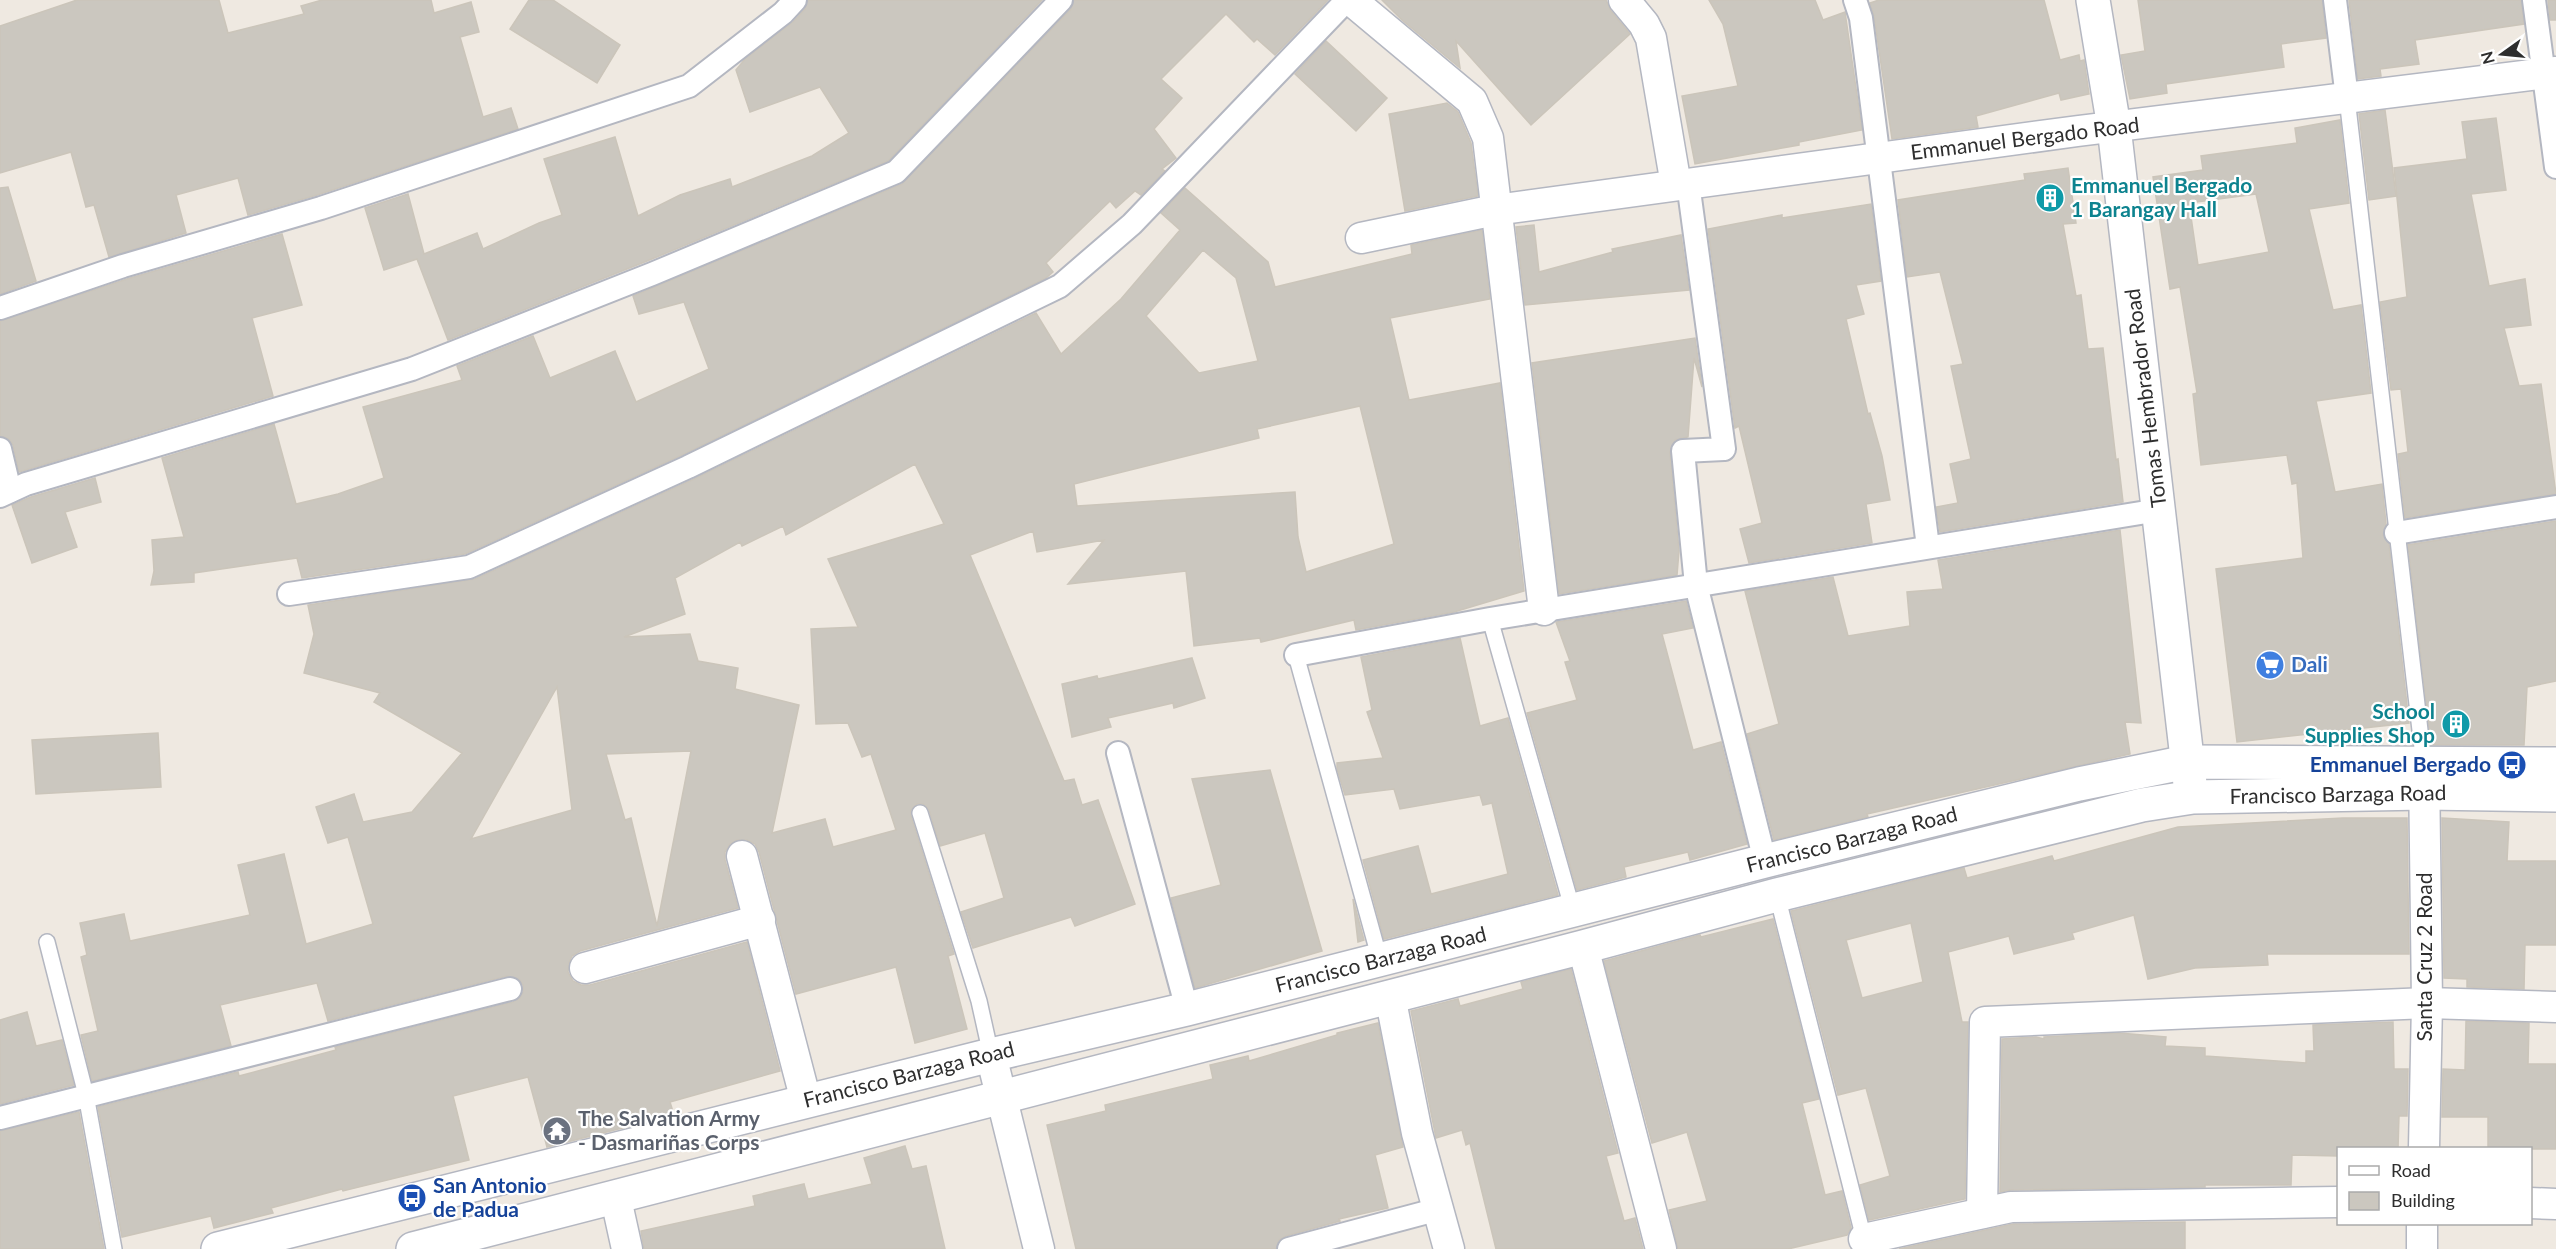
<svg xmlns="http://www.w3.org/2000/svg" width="2556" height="1249" viewBox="0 0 2556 1249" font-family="Lato,sans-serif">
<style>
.building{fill:#cbc7bf;stroke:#cbc5ba;stroke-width:1.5;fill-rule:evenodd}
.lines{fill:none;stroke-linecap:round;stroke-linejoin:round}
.service-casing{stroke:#b4b7c1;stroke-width:18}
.pedestrian-casing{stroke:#b4b7c1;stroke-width:26}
.minor-casing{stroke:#b4b7c1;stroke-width:33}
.tertiary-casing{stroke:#b4b7c1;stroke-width:36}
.service{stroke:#fff;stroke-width:15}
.pedestrian{stroke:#fff;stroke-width:22}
.minor{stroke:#fff;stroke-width:30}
.tertiary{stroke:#fff;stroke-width:33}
.labels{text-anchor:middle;stroke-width:4.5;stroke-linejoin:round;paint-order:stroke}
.street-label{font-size:21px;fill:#2e2e2e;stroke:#fff}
.culture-label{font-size:21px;font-weight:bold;fill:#0d838f;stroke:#fff;text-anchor:start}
.shop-label{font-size:21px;font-weight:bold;fill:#366cbe;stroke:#fff;text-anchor:start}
.transit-label{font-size:21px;font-weight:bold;fill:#164399;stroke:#fff;text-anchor:end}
.worship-label{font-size:21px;font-weight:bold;fill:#5b616d;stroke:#fff;text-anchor:start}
</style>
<rect width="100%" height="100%" fill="#efe9e1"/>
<!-- building -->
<g class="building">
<polygon points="77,0 219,0 228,33 304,14 301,6 322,0 431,0 434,13 471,2 479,32 460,37 483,117 511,108 518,129 317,195 248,215 238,178 176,195 186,233 109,257 94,205 86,207 71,152 0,173 0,26"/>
<polygon points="529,0 553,0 620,45 597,83 510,29"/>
<polygon points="808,0 1042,0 888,161 647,261 448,340 417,259 384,270 365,208 408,194 424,254 477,233 483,249 539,223 562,215 544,159 615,137 638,216 680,195 730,179 732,187 812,156 849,133 820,87 750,112 736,70 745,59 793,22 805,9"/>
<polygon points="1074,0 1328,0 1275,55 1257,39 1254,42 1226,14 1161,79 1182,98 1154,129 1176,158 1162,169 1165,171 1141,195 1135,191 1116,208 1110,201 1046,263 1053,272 1046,278 682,455 465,554 302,578 297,558 194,573 194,582 151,585 154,571 152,540 184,537 162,458 274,424 296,504 338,494 384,478 363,407 462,380 457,366 533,336 550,378 615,351 636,402 709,369 684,302 639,314 633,296 902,184 1071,9"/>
<polygon points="1382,0 1606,0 1611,11 1630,34 1531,125 1456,41 1460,68 1402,20"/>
<polygon points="1709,0 1815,0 1823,20 1845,12 1862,130 1799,142 1799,145 1695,164 1682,96 1738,86 1723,24"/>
<polygon points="1879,0 2044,0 2060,60 2079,55 2080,61 2084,60 2089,94 2061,100 2059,93 1976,116 1978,127 1892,139 1874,16 1870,3"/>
<polygon points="2138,0 2322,0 2326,38 2281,44 2284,67 2166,84 2167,93 2130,99 2121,55 2145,51"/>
<polygon points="2349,0 2521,0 2524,24 2415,40 2419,64 2380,69 2381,76 2358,79"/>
<polygon points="2548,0 2556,0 2556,20 2550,20"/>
<polygon points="1326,41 1387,98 1356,131 1295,74"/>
<polygon points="1447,103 1458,112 1471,143 1478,196 1405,211 1389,114"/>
<polygon points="2385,110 2396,196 2369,200 2359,114"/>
<polygon points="2496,118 2506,190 2471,194 2489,286 2525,279 2531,325 2504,328 2519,386 2541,384 2556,494 2405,518 2398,454 2408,452 2401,389 2391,390 2380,302 2407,297 2394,168 2467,159 2462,122"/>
<path d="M2340 120 2349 203 2309 209 2333 310 2361 305 2371 393 2316 401 2335 492 2382 484 2386 524 2383 535 2389 544 2409 723 2237 742 2216 569 2303 558 2297 483 2292 484 2287 455 2201 465 2193 394 2197 393 2180 287 2170 289 2153 177 2203 170 2201 156 2297 143 2295 128ZM2256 194 2269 252 2198 265 2189 203Z"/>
<polygon points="2068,168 2076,223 2063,224 2076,296 2081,295 2088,349 2103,348 2116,460 2118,459 2123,502 1940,532 1936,507 1958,503 1950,464 1971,459 1951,366 1963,364 1940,272 1907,277 1898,200 2025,180 2024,174"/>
<polygon points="8,187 36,281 0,294 0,188"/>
<path d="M1185 188 1268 262 1275 287 1412 254 1411 245 1482 230 1490 299 1390 318 1409 400 1500 383 1524 591 1454 612 1356 630 1354 620 1261 642 1260 638 1194 646 1186 571 1068 584 1104 540 1037 552 1033 531 970 555 1064 781 1074 779 1082 805 1098 800 1135 904 1075 926 1071 917 973 948 961 912 1004 898 985 833 940 846 929 810 923 804H917L911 810V816L954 954 948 956 967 1029 915 1043 896 967 796 994 759 852 755 844 747 840H737L730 844 725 852V860L738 908 580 951 572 956 569 963 568 972 573 981 581 985H590L747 942 780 1071 670 1102 674 1115 547 1147 528 1077 453 1096 469 1160 343 1191 342 1189 271 1208 273 1213 214 1228 211 1216 122 1237 98 1107 238 1072 239 1076 336 1050 335 1047 513 1002 520 998 523 992V985L519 979 507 976 328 1021 317 983 220 1005 231 1046 92 1081 81 1035 98 1031 81 957 87 955 80 923 124 914 130 941 250 915 238 865 284 854 306 944 373 924 348 837 328 843 316 807 354 794 363 822 412 812 462 753 374 702 380 693 304 673 314 634 308 605 475 579 694 479 1036 313 1061 354 1121 299 1180 230 1161 213ZM1203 250 1236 278 1258 361 1199 373 1146 316ZM1360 406 1394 544 1306 572 1298 537 1295 492 1077 506 1074 484 1259 438 1257 429ZM915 464 944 524 828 559 858 627 811 629 816 724 848 723 862 757 871 754 896 830 833 847 825 819 772 833 799 705 735 689 738 668 698 661 690 634 624 637 685 614 675 578 740 542 742 546 783 526 786 535ZM557 687 572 810 471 839ZM691 751 657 926 631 818 625 820 606 754Z"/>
<polygon points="1871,204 1881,281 1856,285 1864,314 1846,319 1868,414 1870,413 1882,456 1890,500 1866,504 1872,543 1749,563 1740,529 1762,523 1739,426 1735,428 1708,229 1782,215 1782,218"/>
<polygon points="1534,225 1539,272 1613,252 1612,249 1681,235 1689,290 1525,305 1516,227"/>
<polygon points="282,234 302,305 252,318 273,396 19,472 13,445 9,439 0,436 0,321 127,279"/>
<polygon points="1695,338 1702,387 1694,358 1688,437 1675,440 1670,452 1679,551 1677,575 1559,594 1532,363"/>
<polygon points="95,478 101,502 65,512 77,547 32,563 12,505 31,497"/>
<polygon points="2556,521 2556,681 2527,687 2524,745 2431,745 2408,545"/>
<polygon points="2120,530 2141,723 2125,722 2130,754 1867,814 1868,817 1774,840 1747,734 1779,724 1745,591 1833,577 1848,636 1910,626 1907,592 1943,589 1938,560"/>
<polygon points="1686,601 1693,628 1662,634 1693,750 1721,742 1747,844 1690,860 1688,852 1624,867 1626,877 1577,890 1527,713 1577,700 1565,662 1570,661 1556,622"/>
<polygon points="1460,638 1480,726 1508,718 1558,895 1384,939 1363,860 1418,846 1431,894 1508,874 1492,803 1483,805 1480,795 1400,809 1394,789 1345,795 1337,769 1337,763 1383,758 1367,712 1372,710 1361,657"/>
<polygon points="1192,658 1205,698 1174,708 1173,703 1108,718 1111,727 1072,737 1062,684 1097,676 1098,679"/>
<polygon points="158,733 161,787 36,794 32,740"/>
<polygon points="1270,770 1322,951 1195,988 1171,898 1221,885 1192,779"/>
<path d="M2343 818H2407L2409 954H2267L2268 965 2195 968 2148 979 2134 915 2072 933 2074 939 2014 954 2009 936 1948 952 1962 1022H1968L1965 1199 1869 1220 1860 1185 1890 1176 1866 1088 1838 1095 1791 911 1964 868 1967 878 2052 856 2054 861 2178 827ZM1911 923 1923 982 1862 998 1846 940Z"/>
<polygon points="2442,818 2509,822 2507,861 2556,861 2556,945 2525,945 2524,989 2467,987 2467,979 2444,978"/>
<polygon points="1353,899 1364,940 1358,942"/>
<polygon points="1773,919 1819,1099 1802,1103 1825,1195 1842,1191 1851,1228 1847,1235 1788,1249 1678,1249 1669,1210 1707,1201 1687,1132 1652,1143 1604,961 1700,935 1701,937"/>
<polygon points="1571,969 1618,1153 1606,1156 1624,1221 1635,1218 1643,1249 1496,1249 1470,1143 1466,1145 1462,1130 1436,1138 1411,1011 1458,999 1460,1006 1523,989 1521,982"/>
<polygon points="27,1012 36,1046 62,1040 74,1085 0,1104 0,1020"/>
<polygon points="2466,1021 2529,1023 2528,1064 2556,1064 2556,1149 2488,1149 2488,1117 2442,1117 2443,1069 2465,1070"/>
<polygon points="2393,1022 2394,1069 2408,1069 2407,1116 2399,1116 2398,1149 2338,1149 2338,1156 2292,1155 2291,1185 2205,1185 2205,1187 2011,1190 2000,1192 2002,1039 2036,1037 2044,1039 2044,1037 2119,1033 2166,1037 2165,1046 2205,1048 2205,1056 2306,1063 2306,1051 2314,1051 2313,1025"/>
<polygon points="1378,1023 1403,1147 1375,1155 1388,1208 1339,1219 1340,1221 1286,1236 1279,1240 1276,1249 1076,1249 1047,1125 1106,1111 1105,1105 1213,1079 1210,1065 1248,1056 1249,1061 1337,1035 1337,1033"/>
<polygon points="79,1112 104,1249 0,1249 0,1131"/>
<polygon points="905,1146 912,1169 926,1166 945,1249 644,1249 641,1231 755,1206 753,1196 804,1184 808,1199 872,1184 864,1158"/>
<polygon points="2185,1222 2185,1249 1899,1249 2013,1224"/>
</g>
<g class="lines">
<!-- service casing -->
<g class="service-casing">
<g id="service">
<polyline points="2347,98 2424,765"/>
<polyline points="1490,619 1573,911"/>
<polyline points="1296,655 1380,960"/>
<polyline points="920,813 979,1001 991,1055"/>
<polyline points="1777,895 1864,1239"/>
<polyline points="47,942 86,1095 114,1249"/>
</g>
</g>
<!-- pedestrian casing -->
<g class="pedestrian-casing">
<g id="pedestrian">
<polyline points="1855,0 1861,18 1928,547"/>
<polyline points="2335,0 2347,98"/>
<polyline points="2534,0 2556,167"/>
<polyline points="1688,183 1724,449 1683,451 1696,585 1765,861"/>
<polyline points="0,308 123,266 321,208 689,86 783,13 795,0"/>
<polyline points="0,449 10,491"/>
<polyline points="0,496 26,484 412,369 652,274 896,172 1061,0"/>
<polyline points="2396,533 2556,507"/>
<polyline points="289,594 469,567 688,467 1060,286 1132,224 1347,0"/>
<polyline points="1296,655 1490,619 2159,510"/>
<polyline points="1118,753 1187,1009"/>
<polyline points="0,1118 510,989"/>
<polyline points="1289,1249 1439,1209"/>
</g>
</g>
<!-- minor casing -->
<g class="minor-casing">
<g id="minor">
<polyline points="1351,0 1472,101 1488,138 1544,610"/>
<polyline points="1624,0 1644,24 1651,38 1676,185"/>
<polyline points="1361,238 1495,210 2078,131 2556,72"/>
<polyline points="742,856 806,1101"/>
<polyline points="1583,947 1661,1249"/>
<polyline points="585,968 760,920"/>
<polyline points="1390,996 1417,1133 1449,1249"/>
<polyline points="991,1055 1039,1249"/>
<polyline points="2424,1148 2427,1003 2424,768"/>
<polyline points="616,1199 627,1249"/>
<polyline points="2530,1203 2556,1204"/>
<polyline points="1982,1213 1985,1022 2427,1003 2556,1007"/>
<polyline points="1864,1239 2011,1207 2338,1202"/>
<polyline points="2422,1249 2422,1224"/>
</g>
</g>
<!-- tertiary casing -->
<g class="tertiary-casing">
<g id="tertiary">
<polyline points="2093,0 2114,127 2190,784"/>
<polyline points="218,1249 991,1055 1187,1009 1765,861 2079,784 2187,762 2556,764"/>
<polyline points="413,1249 1583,947 1777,895 2142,805 2193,797 2425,793 2556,795"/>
</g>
</g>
<!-- service -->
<use href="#service" class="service"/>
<!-- pedestrian -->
<use href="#pedestrian" class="pedestrian"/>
<!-- minor -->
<use href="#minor" class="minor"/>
<!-- tertiary -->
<use href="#tertiary" class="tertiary"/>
</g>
<!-- icons -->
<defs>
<g id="building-disc" transform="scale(1.5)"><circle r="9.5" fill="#0f9aa8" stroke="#fff"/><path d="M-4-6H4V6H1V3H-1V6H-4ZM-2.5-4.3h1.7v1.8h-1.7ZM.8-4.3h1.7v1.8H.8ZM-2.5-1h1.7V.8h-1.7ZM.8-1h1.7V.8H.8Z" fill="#fff"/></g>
<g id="supermarket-disc" transform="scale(1.5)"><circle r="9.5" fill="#3f7fe0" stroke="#fff"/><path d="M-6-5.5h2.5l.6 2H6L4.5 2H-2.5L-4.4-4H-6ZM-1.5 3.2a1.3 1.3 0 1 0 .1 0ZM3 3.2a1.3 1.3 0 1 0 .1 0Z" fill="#fff"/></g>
<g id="bus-disc" transform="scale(1.5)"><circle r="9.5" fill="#1a4fb4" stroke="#fff"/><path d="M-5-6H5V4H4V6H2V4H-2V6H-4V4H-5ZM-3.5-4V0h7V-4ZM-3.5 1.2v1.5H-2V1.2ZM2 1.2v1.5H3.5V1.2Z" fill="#fff"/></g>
<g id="temple-disc" transform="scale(1.5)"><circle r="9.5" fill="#6b7280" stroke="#fff"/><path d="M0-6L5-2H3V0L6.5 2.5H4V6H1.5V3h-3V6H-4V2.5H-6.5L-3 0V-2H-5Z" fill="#fff"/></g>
</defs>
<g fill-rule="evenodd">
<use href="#building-disc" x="2050" y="198"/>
<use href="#supermarket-disc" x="2270" y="665"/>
<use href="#building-disc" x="2456" y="724"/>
<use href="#bus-disc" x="2512" y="765"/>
<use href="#temple-disc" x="557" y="1131"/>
<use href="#bus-disc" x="412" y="1198"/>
</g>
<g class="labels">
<!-- street labels -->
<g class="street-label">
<text transform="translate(2025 139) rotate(-7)" y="7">Emmanuel Bergado Road</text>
<text transform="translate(2146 398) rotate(-97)" y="7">Tomas Hembrador Road</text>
<text transform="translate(2338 795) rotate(-1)" y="7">Francisco Barzaga Road</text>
<text transform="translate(1852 840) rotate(-14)" y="7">Francisco Barzaga Road</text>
<text transform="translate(2425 957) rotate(-90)" y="7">Santa Cruz 2 Road</text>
<text transform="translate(1381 960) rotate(-14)" y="7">Francisco Barzaga Road</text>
<text transform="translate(909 1075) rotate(-14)" y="7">Francisco Barzaga Road</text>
</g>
<!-- culture labels -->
<g class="culture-label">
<text x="2071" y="193">Emmanuel Bergado<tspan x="2071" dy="24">1 Barangay Hall</tspan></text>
<text x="2435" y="719" text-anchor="end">School<tspan x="2435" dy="24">Supplies Shop</tspan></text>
</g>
<!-- shop labels -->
<g class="shop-label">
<text x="2291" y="672">Dali</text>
</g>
<!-- transit labels -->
<g class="transit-label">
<text x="2491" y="772">Emmanuel Bergado</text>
<text x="433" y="1193" text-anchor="start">San Antonio<tspan x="433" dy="24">de Padua</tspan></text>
</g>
<!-- worship labels -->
<g class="worship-label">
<text x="578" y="1126">The Salvation Army<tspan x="578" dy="24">- Dasmariñas Corps</tspan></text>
</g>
</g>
<!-- legend -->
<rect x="2337" y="1147" width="195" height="78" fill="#ffffff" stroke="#ababab" stroke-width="1.5"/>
<rect x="2349" y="1166" width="30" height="9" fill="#ffffff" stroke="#ababab" stroke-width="1.5"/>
<text x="2391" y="1177" font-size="18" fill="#2e2e2e">Road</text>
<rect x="2349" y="1192" width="30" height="18" fill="#cbc7bf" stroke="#ababab" stroke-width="1.5"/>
<text x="2391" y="1207" font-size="18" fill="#2e2e2e">Building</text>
<!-- north arrow -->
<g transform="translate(2502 54) rotate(255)" stroke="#ffffff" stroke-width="4.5" paint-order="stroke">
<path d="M0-4.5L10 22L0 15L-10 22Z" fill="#2e2e2e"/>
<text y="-9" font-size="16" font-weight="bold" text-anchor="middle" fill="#2e2e2e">N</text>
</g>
</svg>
